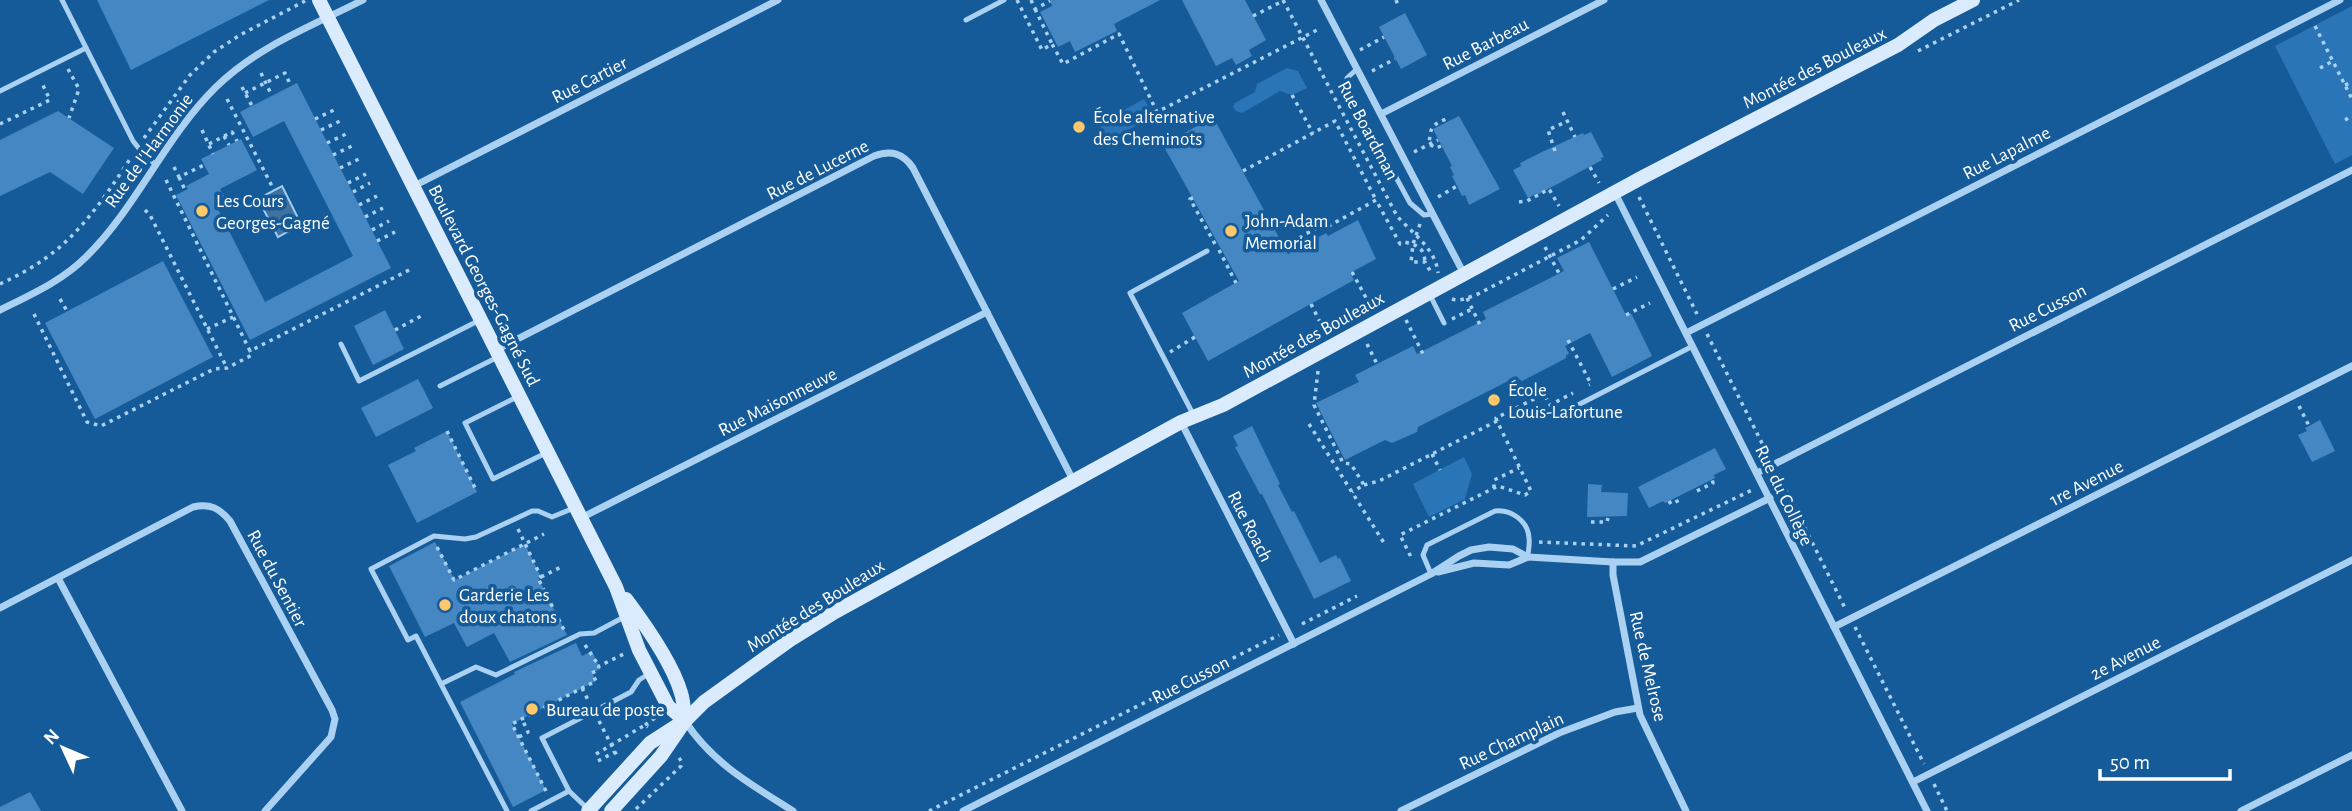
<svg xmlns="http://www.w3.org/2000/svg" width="2352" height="811" viewBox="0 0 2352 811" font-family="'Alegreya Sans',sans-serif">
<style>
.green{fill:#2975b7}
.water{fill:#41719d;stroke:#9dcdf5;stroke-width:2}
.building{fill:#4487c2}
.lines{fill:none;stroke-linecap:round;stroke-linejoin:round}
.path{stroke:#aad1f2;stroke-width:3.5;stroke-dasharray:3.5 5;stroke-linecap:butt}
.lane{stroke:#aad1f2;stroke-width:5}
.street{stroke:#aad1f2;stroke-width:7}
.secondary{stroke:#d9ebfc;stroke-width:14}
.poi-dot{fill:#ffc86b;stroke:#165b99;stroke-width:2.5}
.labels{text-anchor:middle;stroke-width:7;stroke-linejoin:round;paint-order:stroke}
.street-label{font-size:19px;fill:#fff;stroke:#165b99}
.poi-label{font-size:19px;fill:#fff;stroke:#165b99;text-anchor:start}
</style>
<rect width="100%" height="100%" fill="#165b99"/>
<!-- green -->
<g class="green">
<polygon points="2352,6 2352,155 2335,164 2275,46"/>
<polygon points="1287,68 1298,71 1307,88 1292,95 1280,91 1242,113 1236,111 1233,107 1235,103 1255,92 1257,84"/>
<polygon points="1144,99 1154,116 1108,141 1099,124"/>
<polygon points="1464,457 1472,474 1465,499 1429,517 1413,484"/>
</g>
<!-- water -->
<polygon class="water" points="282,186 301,224 278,237 258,199"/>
<!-- building -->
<g class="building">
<polygon points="97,0 269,0 131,70"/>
<polygon points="1050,0 1160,0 1114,24 1117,31 1075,52 1070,41 1058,47 1040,12 1052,6"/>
<polygon points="1182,0 1245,0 1266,40 1249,50 1252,56 1236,65 1232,58 1216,66"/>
<polygon points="1405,13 1427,55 1401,69 1379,27"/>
<polygon points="297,83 391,268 250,340 176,195 188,189 186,186 209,174 201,159 241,139 257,170 220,189 225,198 215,203 265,302 353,256 284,121 253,137 240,112"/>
<polygon points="58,111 114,148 83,194 50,172 0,196 0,140"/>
<polygon points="1459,116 1500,189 1469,205 1465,195 1462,196 1452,176 1454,175 1450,167 1452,166 1433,129"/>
<polygon points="1213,117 1288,254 1326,233 1328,236 1358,220 1376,259 1350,273 1354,280 1208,361 1182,313 1239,281 1163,145"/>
<polygon points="1591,132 1604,157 1601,158 1602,160 1537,195 1537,193 1528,198 1513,170 1521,166 1520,163 1542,152 1583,133 1584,135"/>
<polygon points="1589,242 1626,315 1631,313 1652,356 1612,377 1590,333 1565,346 1569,354 1566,355 1566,358 1555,364 1522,381 1516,377 1418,427 1417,432 1392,443 1385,440 1345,460 1316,403 1359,382 1355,375 1413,346 1417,354 1486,319 1483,312 1564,271 1557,258"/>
<polygon points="163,261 213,357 95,419 45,323"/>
<polygon points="385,310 404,349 373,365 354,326"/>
<polygon points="418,379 433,408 376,437 361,408"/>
<polygon points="2320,420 2335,451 2312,462 2298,435 2307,431 2305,428"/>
<polygon points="1252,426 1280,484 1278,485 1292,512 1294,511 1320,563 1336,555 1338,559 1340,558 1351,581 1314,599 1262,494 1260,494 1235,447 1238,446 1233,436"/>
<polygon points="447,431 477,492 417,523 388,465 416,451 414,448"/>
<polygon points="1715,448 1726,469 1714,475 1715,478 1665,503 1663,501 1649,508 1638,487"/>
<polygon points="1588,484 1602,485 1601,492 1628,493 1627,516 1587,517"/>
<polygon points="435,542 455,580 525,544 541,577 538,578 567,635 510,662 494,633 467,647 454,623 425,637 389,566"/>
<polygon points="576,643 582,656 592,651 600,669 592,673 596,681 512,724 546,790 513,807 460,702 515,674 514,672"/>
<polygon points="30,792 41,811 0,811 0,807"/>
</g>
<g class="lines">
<!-- path -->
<g class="path">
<polyline points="1017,0 1042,50 1052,44 1063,64 1119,34 1157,112 1317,30"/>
<polyline points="1031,0 1035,9 1050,1"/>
<path d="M1283 0 1397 216C1412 233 1436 249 1438 273"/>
<polyline points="1396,0 1399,7"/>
<polyline points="1035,9 1052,44"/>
<polyline points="1253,16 1283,1"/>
<polyline points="2315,26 2352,99"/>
<polyline points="1360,50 1384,37"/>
<polyline points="1918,51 2019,0"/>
<polyline points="2320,68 2333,61"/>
<polyline points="68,69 79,89 69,118"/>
<polyline points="1372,71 1395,59"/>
<polyline points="261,73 272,96"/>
<polyline points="2345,85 2352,82"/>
<polyline points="242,87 252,106"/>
<polyline points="245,93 285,73 291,86"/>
<polyline points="1292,95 1313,133"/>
<polyline points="227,99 274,190"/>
<polyline points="1563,112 1575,137"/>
<polyline points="315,119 334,110"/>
<polyline points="2345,120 2352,116"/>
<polyline points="0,124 50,100 41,81"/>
<polyline points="202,130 213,154"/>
<polyline points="321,130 340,121"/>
<polyline points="224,136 229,145"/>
<polyline points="144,138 190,75 214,52 240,35 305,1"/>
<polyline points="327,143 346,134"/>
<polyline points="209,144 232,132 237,141"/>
<path d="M1441 146 1436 148 1429 144C1431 127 1430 126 1446 119"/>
<polyline points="1555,151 1548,130 1568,121"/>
<polyline points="1414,152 1438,140"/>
<polyline points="333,155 352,146"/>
<polyline points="174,167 179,177 204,165"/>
<polyline points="1590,167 1599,183"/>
<polyline points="340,168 359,159"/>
<polyline points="1243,171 1335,121 1376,200"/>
<polyline points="179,177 185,190"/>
<polyline points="166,180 250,351 413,268"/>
<polyline points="348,183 366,174"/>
<polyline points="353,192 370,183"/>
<polyline points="1438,197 1457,186"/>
<polyline points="1639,197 1697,314"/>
<polyline points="1193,198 1190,199 1215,244"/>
<polyline points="1519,202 1527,201 1549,189 1559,206"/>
<polyline points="359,205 377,196"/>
<polyline points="145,210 150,215 227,368"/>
<polyline points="365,217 383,208"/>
<polyline points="1420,224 1413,244 1411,262 1425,262 1432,274"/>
<polyline points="372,230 389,221"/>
<polyline points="377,241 395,232"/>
<path d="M1284 245 1325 224 1327 227 1376 200 1400 244 1404 242C1417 245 1424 247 1425 262"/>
<polyline points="1545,247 1561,277"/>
<polyline points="1219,250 1236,283"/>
<polyline points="1352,272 1371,307"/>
<path d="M0 284C15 277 30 269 43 260 81 234 107 194 132 156"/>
<polyline points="1613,289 1637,277"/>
<polyline points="1467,298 1480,325"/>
<polyline points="60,299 67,311"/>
<path d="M1452 299C1460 302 1469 297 1478 294L1581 240 1608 215"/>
<polyline points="1311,304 1324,330"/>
<polyline points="34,314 87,422 101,426 214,369 227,368 252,355 250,351"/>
<polyline points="1626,315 1650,303"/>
<polyline points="1452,319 1472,309"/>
<polyline points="1406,320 1423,354"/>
<polyline points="207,329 233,317"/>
<polyline points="395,330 423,315"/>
<polyline points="1707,334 1768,455"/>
<polyline points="1568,340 1591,384 1589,385"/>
<polyline points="1367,344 1377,364"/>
<polyline points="1170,352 1195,337"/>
<polyline points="1318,371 1314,405 1343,463 1351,464 1364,485 1352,492"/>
<polyline points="2299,406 2309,426"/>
<polyline points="1497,421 1496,418 1544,394 1550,405 1573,393"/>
<polyline points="1309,424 1384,543"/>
<polyline points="447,431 477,492"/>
<polyline points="1432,454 1440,470"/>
<polyline points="1778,474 1845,608"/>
<polyline points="1364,485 1379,481 1497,421 1531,491 1525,495 1498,486 1400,535 1411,557"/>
<polyline points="1494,488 1494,480 1519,468"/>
<polyline points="1697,491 1713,483 1712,479"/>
<polyline points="1669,501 1671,504 1682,499"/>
<polyline points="1591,522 1607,522 1608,518"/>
<polyline points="518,529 541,577 538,578 564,630"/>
<polyline points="1539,542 1636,546 1752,490"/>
<polyline points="437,547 454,580 544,534"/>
<polyline points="541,577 561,567"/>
<polyline points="1302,624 1357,596"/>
<polyline points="1855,627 1924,764"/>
<polyline points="585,645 599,666"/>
<polyline points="582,688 589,702"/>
<polyline points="599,721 618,758"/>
<polyline points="645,725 658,716"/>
<polyline points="519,737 528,732 522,719"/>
<polyline points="596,754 645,725 648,727"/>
<polyline points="598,761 615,752"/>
<polyline points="1934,784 1947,811"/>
<polyline points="546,791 512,724 596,681 592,673 598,670 599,666 624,654"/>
<polyline points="636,809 681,766 682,762 679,758"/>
<polyline points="929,811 1279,635"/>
</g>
<!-- lane -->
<g class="lane">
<polyline points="62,0 133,141 145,156 155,164"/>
<polyline points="966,20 1004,0"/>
<polyline points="1357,69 1347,78 1348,86 1354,100 1410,203 1424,215 1432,214"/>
<polyline points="0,91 86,48"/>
<polyline points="1430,295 1444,323"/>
<polyline points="341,344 359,381 478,321"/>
<polyline points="440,386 496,358"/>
<polyline points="517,397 465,423 493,479 548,452"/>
<polyline points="1576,406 1693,346"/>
<polyline points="1194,416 1130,293 1207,251"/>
<path d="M1431 574 1423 555 1427 545 1495 511C1511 509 1528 521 1529 538 1530 544 1528 551 1528 557"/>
<polyline points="441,684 476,667 496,675 580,634 594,633 626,616"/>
<polyline points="589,810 569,791 542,738 631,692 639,680 650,673"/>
<polyline points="507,811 416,636 408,640 371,569 434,536 465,539 476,537 532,511 538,511 552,517 574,508"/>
<polyline points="531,811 569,791"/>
</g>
<!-- street -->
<g class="street">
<polyline points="1321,0 1464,274"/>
<polyline points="1381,114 1604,0"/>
<polyline points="414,186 778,0"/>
<polyline points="1615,193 1927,811"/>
<path d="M0 310C30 295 62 281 86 257 137 207 165 137 216 87 258 46 312 26 363 0"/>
<polyline points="1686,333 2340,0"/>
<path d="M496 350 874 156C891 150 903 153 913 168L1073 480"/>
<polyline points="1181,422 1294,644"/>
<polyline points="1757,473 2352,170"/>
<polyline points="581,518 987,312"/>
<polyline points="1613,562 1613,575 1640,715 1686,811"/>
<polyline points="1438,572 1474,563 1509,565 1528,557"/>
<polyline points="58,578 182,811"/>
<path d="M0 608 193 507C210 503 219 508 230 521L332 710 335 719 331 737 265 811"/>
<polyline points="1834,627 2352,366"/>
<path d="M685 721C712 763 752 785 793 811"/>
<polyline points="1913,782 2352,560"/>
<polyline points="963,811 1431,574 1459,556 1471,550 1489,547 1513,549 1528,557 1613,562 1640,562 1770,498"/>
<polyline points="1401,811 1559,733 1615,712 1638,708"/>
<polyline points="2241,811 2352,755"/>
</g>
<!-- secondary -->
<g class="secondary">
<polyline points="319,0 616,587 639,650 668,706 685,721"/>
<path d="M626 599C644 623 673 665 681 693 684 702 684 712 685 721"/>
<polyline points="588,811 650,743 681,723"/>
<polyline points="611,811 661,756 685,721 704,702 790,640 835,612 1181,422 1223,405 1643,177 1898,45 1934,20 1973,0"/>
</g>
</g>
<!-- markers -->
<g class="poi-dot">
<circle cx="1079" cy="127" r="7"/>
<circle cx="202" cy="211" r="7"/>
<circle cx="1231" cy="231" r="7"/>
<circle cx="1494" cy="400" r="7"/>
<circle cx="445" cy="605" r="7"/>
<circle cx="532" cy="709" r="7"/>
</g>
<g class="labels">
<!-- street labels -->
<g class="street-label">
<text transform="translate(1485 43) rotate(-27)" y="7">Rue Barbeau</text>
<text transform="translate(1814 67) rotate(-27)" y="7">Montée des Bouleaux</text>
<text transform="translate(589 79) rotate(-27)" y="7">Rue Cartier</text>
<text transform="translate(1369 130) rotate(62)" y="7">Rue Boardman</text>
<text transform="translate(148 150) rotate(-54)" y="7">Rue de l'Harmonie</text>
<text transform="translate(2006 152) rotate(-27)" y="7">Rue Lapalme</text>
<text transform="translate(817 169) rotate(-27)" y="7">Rue de Lucerne</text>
<text transform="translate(485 285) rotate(63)" y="7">Boulevard Georges-Gagné Sud</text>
<text transform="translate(2047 307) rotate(-27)" y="7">Rue Cusson</text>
<text transform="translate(1313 334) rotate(-29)" y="7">Montée des Bouleaux</text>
<text transform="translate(777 401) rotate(-27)" y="7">Rue Maisonneuve</text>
<text transform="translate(2086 482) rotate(-27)" y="7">1re Avenue</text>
<text transform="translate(1785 495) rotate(64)" y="7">Rue du Collège</text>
<text transform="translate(1251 526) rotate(63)" y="7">Rue Roach</text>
<text transform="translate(278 578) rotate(62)" y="7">Rue du Sentier</text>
<text transform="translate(815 605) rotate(-32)" y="7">Montée des Bouleaux</text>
<text transform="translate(2125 657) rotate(-27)" y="7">2e Avenue</text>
<text transform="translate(1649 666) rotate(77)" y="7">Rue de Melrose</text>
<text transform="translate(1190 679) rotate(-27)" y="7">Rue Cusson</text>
<text transform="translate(1511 740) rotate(-25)" y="7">Rue Champlain</text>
</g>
<!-- poi labels -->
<g class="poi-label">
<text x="1093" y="123">École alternative<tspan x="1093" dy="22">des Cheminots</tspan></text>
<text x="216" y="207">Les Cours<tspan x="216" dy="22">Georges-Gagné</tspan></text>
<text x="1245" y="227">John-Adam<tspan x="1245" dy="22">Memorial</tspan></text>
<text x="1508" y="396">École<tspan x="1508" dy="22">Louis-Lafortune</tspan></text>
<text x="459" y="601">Garderie Les<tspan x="459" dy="22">doux chatons</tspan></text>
<text x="546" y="716">Bureau de poste</text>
</g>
</g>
<!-- north arrow -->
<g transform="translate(63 748) rotate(314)" stroke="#165b99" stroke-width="5" paint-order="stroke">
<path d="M0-5L12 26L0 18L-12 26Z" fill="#ffffff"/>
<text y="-10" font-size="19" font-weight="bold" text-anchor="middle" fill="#ffffff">N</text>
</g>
<!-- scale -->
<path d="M2100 769v10h130v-10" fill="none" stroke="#ffffff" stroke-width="3.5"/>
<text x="2110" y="769" font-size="21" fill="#ffffff" stroke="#165b99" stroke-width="5" paint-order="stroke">50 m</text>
</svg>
